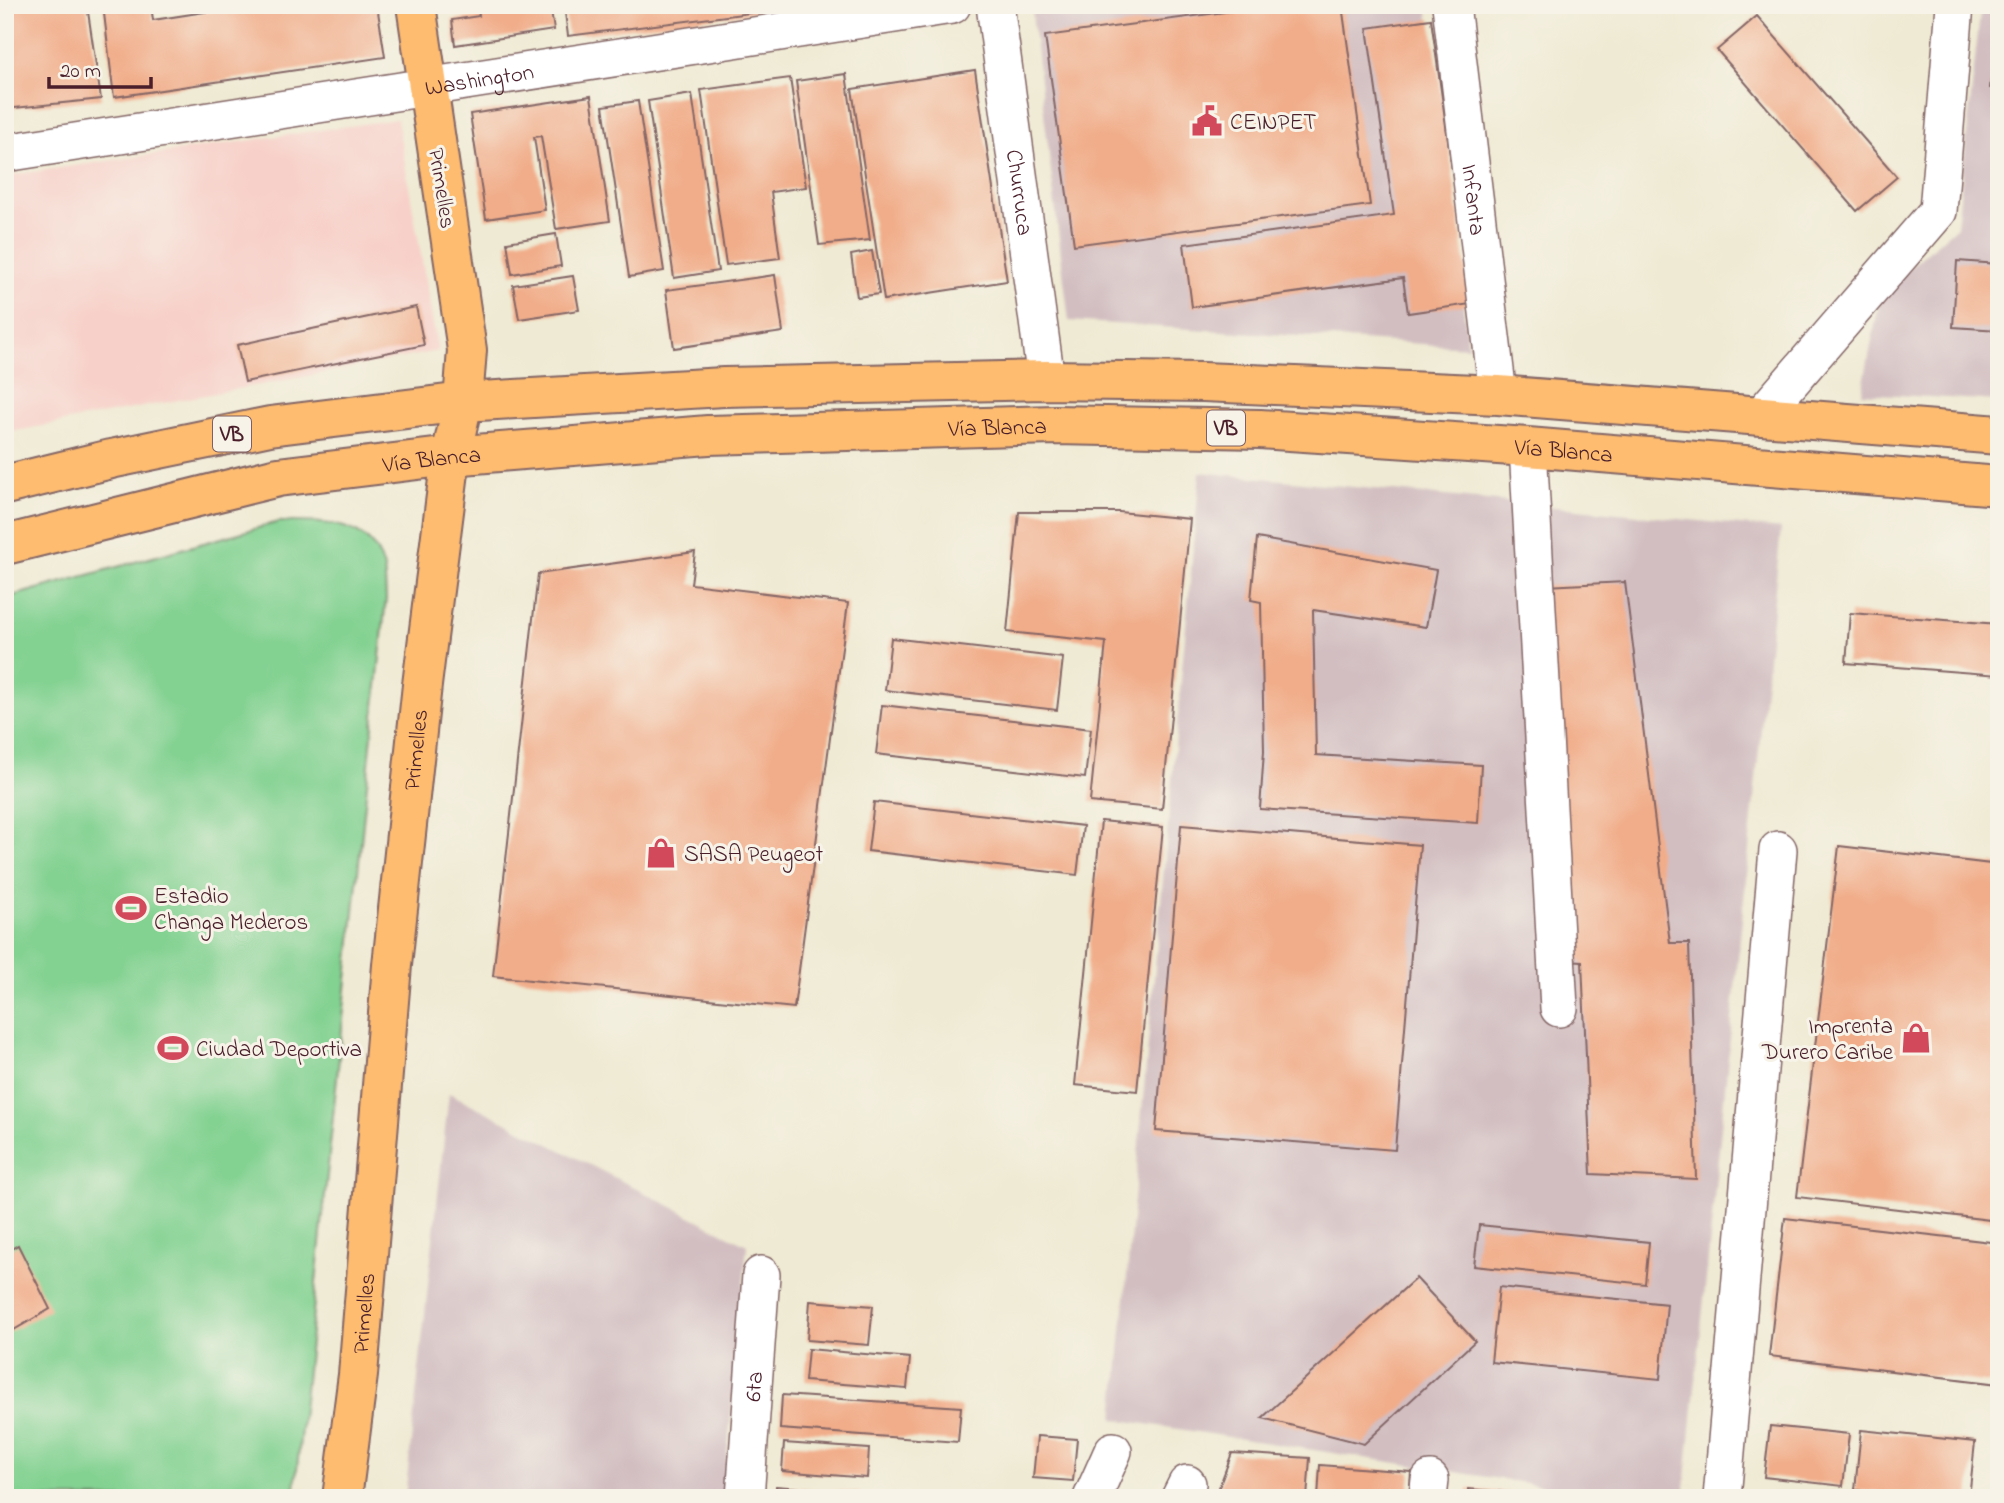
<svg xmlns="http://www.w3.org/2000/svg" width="2004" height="1503" viewBox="0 0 2004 1503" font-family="'Indie Flower',sans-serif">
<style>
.built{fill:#f7d0c9}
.industrial{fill:#d2bec1}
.green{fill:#83d292;stroke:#66785e;stroke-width:2}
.building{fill:#f1ad8a}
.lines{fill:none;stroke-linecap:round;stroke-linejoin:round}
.minor-casing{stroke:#846666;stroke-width:40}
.major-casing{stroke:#846666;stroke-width:42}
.minor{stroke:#fff;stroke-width:37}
.major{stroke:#fdbc6f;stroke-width:38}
.labels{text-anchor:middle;stroke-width:6;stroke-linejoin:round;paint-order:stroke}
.shield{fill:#f7f3e8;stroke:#7e5f64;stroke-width:2}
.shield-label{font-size:21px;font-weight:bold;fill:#4a1f2b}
.street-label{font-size:23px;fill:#4a1f2b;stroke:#f7f3e8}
.poi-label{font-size:23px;fill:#4a1f2b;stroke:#f7f3e8;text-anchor:start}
</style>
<rect width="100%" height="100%" fill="#f7f3e8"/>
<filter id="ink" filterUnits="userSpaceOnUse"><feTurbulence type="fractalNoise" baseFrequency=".0143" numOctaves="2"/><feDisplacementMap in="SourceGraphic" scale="14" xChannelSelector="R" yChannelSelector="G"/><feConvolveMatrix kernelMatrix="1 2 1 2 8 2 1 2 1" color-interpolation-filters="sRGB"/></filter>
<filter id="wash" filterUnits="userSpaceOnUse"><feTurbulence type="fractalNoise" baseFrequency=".00686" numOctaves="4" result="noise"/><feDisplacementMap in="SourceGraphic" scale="28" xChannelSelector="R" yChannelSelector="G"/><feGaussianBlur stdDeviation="1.57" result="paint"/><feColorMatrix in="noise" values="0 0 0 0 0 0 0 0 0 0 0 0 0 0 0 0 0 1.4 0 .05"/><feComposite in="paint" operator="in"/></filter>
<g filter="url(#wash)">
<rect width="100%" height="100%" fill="#efead3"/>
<!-- built -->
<polygon class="built" points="397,119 438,351 5,433 5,176"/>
<!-- industrial -->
<g class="industrial">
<polygon points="1091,5 1427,5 1468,347 1069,321 1032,13"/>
<polygon points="1981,5 1999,5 1999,401 1862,393 1881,293 1957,226"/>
<polygon points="1200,472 1781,529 1684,1498 1622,1498 1114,1419"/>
<polygon points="449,1093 747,1245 723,1498 405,1498"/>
</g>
<!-- green -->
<path class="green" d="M279 522C318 522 368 518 383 565 386 575 385 587 386 598L294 1498H5V598Z"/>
<g id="blocks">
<!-- building -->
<g class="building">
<polygon points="5,5 87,5 101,99 5,109"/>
<polygon points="103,5 151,5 153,20 249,5 377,5 385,57 114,97"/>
<polygon points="477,5 506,5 507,12 550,5 554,30 455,45 452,20 479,16"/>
<polygon points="564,5 798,5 798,7 568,36"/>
<polygon points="1277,5 1342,5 1370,205 1074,245 1045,36"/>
<polygon points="1757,16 1897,177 1857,211 1717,50"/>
<polygon points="1431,19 1471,304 1408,313 1403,278 1192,307 1184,244 1394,215 1367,28"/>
<polygon points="1997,29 1999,29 1999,90 1990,88"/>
<polygon points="975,70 1007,281 884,300 852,89"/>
<polygon points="846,74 870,240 819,245 796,81"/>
<polygon points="790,78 806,187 771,192 780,258 726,265 701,90"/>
<polygon points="692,94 718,271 674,278 648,101"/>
<polygon points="591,96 610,221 556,229 541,136 534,137 545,210 486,219 470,114"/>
<polygon points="638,101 664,271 629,277 603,106"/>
<polygon points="556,234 561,266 512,274 507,242"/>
<polygon points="872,251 879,294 857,297 851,255"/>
<polygon points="1957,261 1999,264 1999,330 1953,327"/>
<polygon points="775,275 783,332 674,348 666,290"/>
<polygon points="573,276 579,310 519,319 513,285"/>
<polygon points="416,307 424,345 245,382 237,345"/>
<polygon points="1019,512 1119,512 1190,519 1162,809 1090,802 1106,642 1007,632"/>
<polygon points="1257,538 1436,570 1426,627 1313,610 1316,755 1481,765 1478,823 1260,809 1264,751 1261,602 1251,600"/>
<polygon points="695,552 691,584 848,603 794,1008 493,976 538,574"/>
<polygon points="1625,582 1670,943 1689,943 1696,1179 1591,1174 1582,961 1568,960 1546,586"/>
<polygon points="1850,613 1999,624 1999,675 1846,663"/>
<polygon points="891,638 1063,658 1057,710 885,690"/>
<polygon points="882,705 1091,729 1085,778 876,754"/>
<polygon points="874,802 1083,826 1077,875 868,851"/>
<polygon points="1101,821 1163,827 1137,1091 1075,1085"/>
<polygon points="1181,825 1420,845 1395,1150 1156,1131"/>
<polygon points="1839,846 1999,865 1999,1221 1797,1197"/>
<polygon points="1785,1218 1999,1243 1999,1384 1769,1356"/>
<polygon points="1479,1225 1649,1242 1645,1284 1474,1266"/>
<polygon points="18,1245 50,1309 5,1335 5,1253"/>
<polygon points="1416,1278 1475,1341 1364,1444 1262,1418"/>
<polygon points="1499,1287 1667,1304 1660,1379 1491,1362"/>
<polygon points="810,1301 873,1306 869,1345 807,1340"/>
<polygon points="808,1349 910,1358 907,1389 805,1381"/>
<polygon points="782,1395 961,1407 958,1442 780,1429"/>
<polygon points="1770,1426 1849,1434 1843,1486 1764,1477"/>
<polygon points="1861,1430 1975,1442 1969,1498 1927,1498 1855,1490"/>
<polygon points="1037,1436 1077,1439 1073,1481 1033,1478"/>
<polygon points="784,1443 869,1449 867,1478 782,1471"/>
<polygon points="1232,1453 1310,1458 1307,1498 1215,1498"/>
<polygon points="1320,1465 1411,1472 1409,1498 1318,1498"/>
<polygon points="776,1486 860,1493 860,1498 776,1498"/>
<polygon points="1468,1489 1552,1496 1552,1498 1468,1498"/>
<polygon points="943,1493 976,1496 976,1498 943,1498"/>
</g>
</g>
</g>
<g filter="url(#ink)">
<use href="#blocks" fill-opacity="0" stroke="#846666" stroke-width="2"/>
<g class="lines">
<!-- minor casing -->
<g class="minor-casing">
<g id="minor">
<path id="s1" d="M995 5 1046 380"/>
<path id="s2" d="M1451 5 1498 395"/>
<path id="s3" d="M5 153 952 5"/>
<polyline points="1761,416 1938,211 1955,5"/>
<polyline points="1528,447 1559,1008"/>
<path id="s4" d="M745 1498 761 1275"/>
<polyline points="1092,1498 1113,1451"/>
<polyline points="1180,1498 1187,1484"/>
<polyline points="1428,1498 1430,1480"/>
<polyline points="1722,1498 1778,850"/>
</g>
</g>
<!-- major casing -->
<g class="major-casing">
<g id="major">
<polyline points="5,485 111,459 270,426 463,402 724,387 1046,380 1203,382 1498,395 1999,435"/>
<path id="s5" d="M5 545 278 477 451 456 708 435 1055 425 1260 429 1528 447 1999 486"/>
<path id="s6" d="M342 1498 358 1375 392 965 422 685 451 456 463 402 467 350 416 5"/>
</g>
</g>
<!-- minor -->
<use href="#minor" class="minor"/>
<!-- major -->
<use href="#major" class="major"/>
</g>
</g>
<!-- icons -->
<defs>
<g id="civic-bare" transform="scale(2.415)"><path d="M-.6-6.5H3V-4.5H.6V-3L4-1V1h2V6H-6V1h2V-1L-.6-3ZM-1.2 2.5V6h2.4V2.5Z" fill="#d1495b" stroke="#f7f3e8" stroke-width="2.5" paint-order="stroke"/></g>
<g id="shop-bare" transform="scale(2.415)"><path d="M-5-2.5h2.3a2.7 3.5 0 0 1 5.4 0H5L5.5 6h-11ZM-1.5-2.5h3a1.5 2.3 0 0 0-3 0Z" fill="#d1495b" stroke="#f7f3e8" stroke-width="2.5" paint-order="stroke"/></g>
<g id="stadium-bare" transform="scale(2.415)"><path d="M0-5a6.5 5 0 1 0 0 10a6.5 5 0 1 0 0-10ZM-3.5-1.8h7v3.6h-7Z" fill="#d1495b" stroke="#f7f3e8" stroke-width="2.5" paint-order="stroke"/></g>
</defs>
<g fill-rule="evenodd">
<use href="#civic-bare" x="1207" y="121"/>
<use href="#shop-bare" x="661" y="853"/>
<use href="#stadium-bare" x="131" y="908"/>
<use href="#shop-bare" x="1916" y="1038"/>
<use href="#stadium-bare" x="173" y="1048"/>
</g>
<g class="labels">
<!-- shield labels -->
<g class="shield">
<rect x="1207" y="410.5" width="38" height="35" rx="5"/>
<rect x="213" y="416.5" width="38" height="35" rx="5"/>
</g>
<g class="shield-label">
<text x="1226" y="435">VB</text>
<text x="232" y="441">VB</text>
</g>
<!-- street labels -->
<g class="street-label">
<text dy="8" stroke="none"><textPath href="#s3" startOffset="480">Washington</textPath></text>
<text transform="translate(443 188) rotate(81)" y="8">Primelles</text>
<text dy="8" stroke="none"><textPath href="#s1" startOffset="189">Churruca</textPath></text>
<text dy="8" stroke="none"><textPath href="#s2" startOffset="196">Infanta</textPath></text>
<text dy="8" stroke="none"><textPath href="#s5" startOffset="1003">Vía Blanca</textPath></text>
<text dy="8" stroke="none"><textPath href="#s5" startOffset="1570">Vía Blanca</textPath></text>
<text dy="8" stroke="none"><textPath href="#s5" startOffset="436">Vía Blanca</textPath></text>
<text dy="8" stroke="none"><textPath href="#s6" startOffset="752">Primelles</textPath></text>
<text dy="8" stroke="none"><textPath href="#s6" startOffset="186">Primelles</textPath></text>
<text dy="8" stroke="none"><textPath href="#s4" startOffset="112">6ta</textPath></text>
</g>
<!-- poi labels -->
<g class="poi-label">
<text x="1230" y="129">CEINPET</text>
<text x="684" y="861">SASA Peugeot</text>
<text x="154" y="903">Estadio<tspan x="154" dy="26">Changa Mederos</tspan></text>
<text x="1893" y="1033" text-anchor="end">Imprenta<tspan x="1893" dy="26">Durero Caribe</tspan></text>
<text x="196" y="1056">Ciudad Deportiva</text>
</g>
</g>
<!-- margin -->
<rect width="2004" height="1503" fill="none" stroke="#f7f3e8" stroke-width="28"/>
<!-- scale -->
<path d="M49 77v10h102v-10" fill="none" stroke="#4a1f2b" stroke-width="3.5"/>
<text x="60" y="77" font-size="21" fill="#4a1f2b" stroke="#f7f3e8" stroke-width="5" paint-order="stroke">20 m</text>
</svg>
